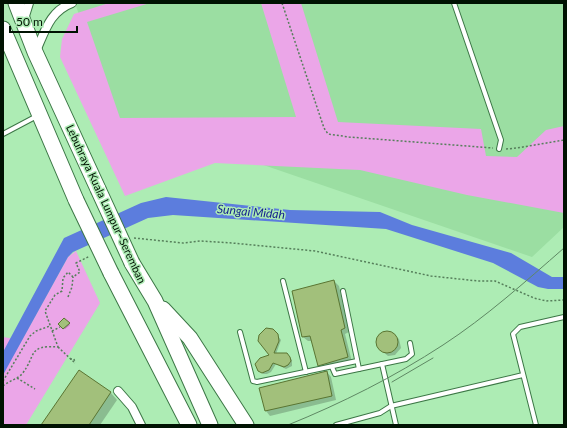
<svg xmlns="http://www.w3.org/2000/svg" width="567" height="428" viewBox="0 0 567 428" font-family="Lato,sans-serif">
<style>
.built{fill:#9bdea2}
.green{fill:#eba6e8}
.water{fill:#5c7ddd}
.shadow{fill:#0003}
.building{fill:#a2c07b;stroke:#5a7532}
.lines{fill:none;stroke-linecap:round;stroke-linejoin:round}
.service-casing{stroke:#3c7746;stroke-width:6}
.minor-casing{stroke:#3c7746;stroke-width:10}
.motorway-casing{stroke:#3c7746;stroke-width:17}
.path{stroke:#567f5b;stroke-width:1.5;stroke-dasharray:2 2;stroke-linecap:butt}
.service{stroke:#fff;stroke-width:4}
.minor{stroke:#fff;stroke-width:8}
.motorway{stroke:#fff;stroke-width:15}
.tram{stroke:#5e8863;stroke-width:1}
.motorway-bridge-casing{stroke:#3c7746;stroke-width:17;stroke-linecap:butt}
.motorway-bridge{stroke:#fff;stroke-width:15}
.labels{text-anchor:middle;stroke-width:3;stroke-linejoin:round;paint-order:stroke}
.street-label{font-size:11px;fill:#001202;stroke:#adecb4}
.water-label{font-size:12px;font-style:italic;fill:#111b8d;stroke:#adecb4}
</style>
<rect width="100%" height="100%" fill="#adecb4"/>
<!-- built -->
<polygon class="built" points="75,3 564,3 564,227 532,257 208,146 123,143"/>
<!-- green -->
<g class="green">
<polygon points="109,3 150,3 87,22 120,118 296,117 261,3 301,3 338,122 481,129 486,156 517,157 546,130 564,126 564,213 467,195 360,170 215,163 125,196 60,57 62,39 74,14"/>
<polygon points="76,251 100,303 26,425 3,425 3,337 22,340 68,257"/>
</g>
<!-- water -->
<polygon class="water" points="166,197 290,210 380,212 412,225 511,253 552,277 564,277 564,289 548,289 538,287 493,263 386,229 173,215 148,218 73,252 68,257 3,375 3,352 64,238 141,203"/>
<!-- shadow -->
<g class="shadow">
<polygon points="334,281 339,286 349,332 345,334 352,362 324,370 319,365 313,341 308,341 303,337"/>
<polygon points="64,319 70,325 65,329 59,324"/>
<polygon points="275,332 281,340 276,354 286,354 292,360 292,366 286,369 276,364 271,372 267,374 263,374 261,371 271,355"/>
<polygon points="390,332 399,339 401,348 395,355 388,356 382,351 378,347 377,341 380,335"/>
<polygon points="79,371 111,393 117,400 100,425 42,425"/>
<polygon points="327,372 331,377 336,400 270,416 266,411 260,389"/>
</g>
<!-- building -->
<g class="building">
<polygon points="334,280 345,328 341,330 348,357 318,366 310,336 302,337 292,291"/>
<polygon points="64,318 70,323 63,329 58,324"/>
<polygon points="266,328 273,329 278,334 279,341 274,353 287,353 290,357 291,361 288,365 284,367 273,363 269,370 262,373 258,371 255,364 260,358 269,355 258,341 259,335"/>
<circle cx="387" cy="342" r="11"/>
<polygon points="79,370 111,392 89,425 41,425"/>
<polygon points="327,371 332,396 265,411 259,388"/>
</g>
<g class="lines">
<!-- service casing -->
<g class="service-casing">
<g id="service">
<polyline points="454,3 501,140 499,149"/>
<polyline points="3,134 37,116"/>
<polyline points="283,281 306,372"/>
<polyline points="343,291 359,369"/>
<polyline points="240,332 253,381 257,382 357,361"/>
<polyline points="382,364 396,425"/>
<polyline points="332,367 335,374 406,359 412,354 410,343"/>
<polyline points="336,425 380,413 391,406 523,375"/>
<polyline points="536,425 513,334 520,327 564,317"/>
</g>
</g>
<!-- minor casing -->
<g class="minor-casing">
<g id="minor">
<polyline points="24,19 29,3"/>
<path d="M36 51C45 31 50 11 72 3"/>
<polyline points="118,391 132,407 141,425"/>
</g>
</g>
<!-- motorway casing -->
<g class="motorway-casing">
<g id="motorway">
<polyline points="16,3 35,52 98,189"/>
<polyline points="3,29 76,200"/>
<polyline points="132,263 155,301 210,425"/>
<polyline points="111,273 189,425"/>
<polyline points="163,309 190,338 246,425"/>
</g>
</g>
<!-- path -->
<g class="path">
<polyline points="282,3 324,128 328,134 349,137 493,148"/>
<polyline points="506,149 517,148 564,140"/>
<polyline points="134,238 183,243 200,241 232,243 315,251 431,276 478,281 495,281 534,298 546,301 564,300"/>
<polyline points="68,297 72,287 73,277"/>
<polyline points="52,331 60,327"/>
<polyline points="58,347 75,363"/>
<polyline points="70,359 74,359 75,363"/>
<polyline points="17,378 35,389"/>
<polyline points="3,381 30,336 36,331 50,326"/>
<path d="M3 386C9 381 17 379 22 374 37 355 27 345 58 347L45 311 55 295 62 291 63 278 68 272 73 277 80 272 76 263 90 256"/>
</g>
<!-- service -->
<use href="#service" class="service"/>
<!-- minor -->
<use href="#minor" class="minor"/>
<!-- motorway -->
<use href="#motorway" class="motorway"/>
<!-- tram -->
<g class="tram">
<polyline points="392,382 433,358"/>
<path d="M288 425C342 403 394 377 443 345 486 317 525 282 564 248"/>
</g>
<!-- motorway-bridge casing -->
<g class="motorway-bridge-casing">
<g id="motorway-bridge">
<polyline points="98,189 132,263"/>
<polyline points="76,200 111,273"/>
</g>
</g>
<!-- motorway-bridge -->
<use href="#motorway-bridge" class="motorway-bridge"/>
</g>
<g class="labels">
<!-- street labels -->
<g class="street-label">
<text transform="translate(106 204) rotate(65)" y="4">Lebuhraya Kuala Lumpur–Seremban</text>
</g>
<!-- water labels -->
<g class="water-label">
<text transform="translate(251 212) rotate(5)" y="4">Sungai Midah</text>
</g>
</g>
<!-- border -->
<rect width="567" height="428" fill="none" stroke="#001202" stroke-width="8"/>
<!-- scale -->
<path d="M10 26v6h67v-6" fill="none" stroke="#001202" stroke-width="2"/>
<text x="16" y="26" font-size="12" fill="#001202" stroke="#adecb4" stroke-width="3" paint-order="stroke">50 m</text>
</svg>
